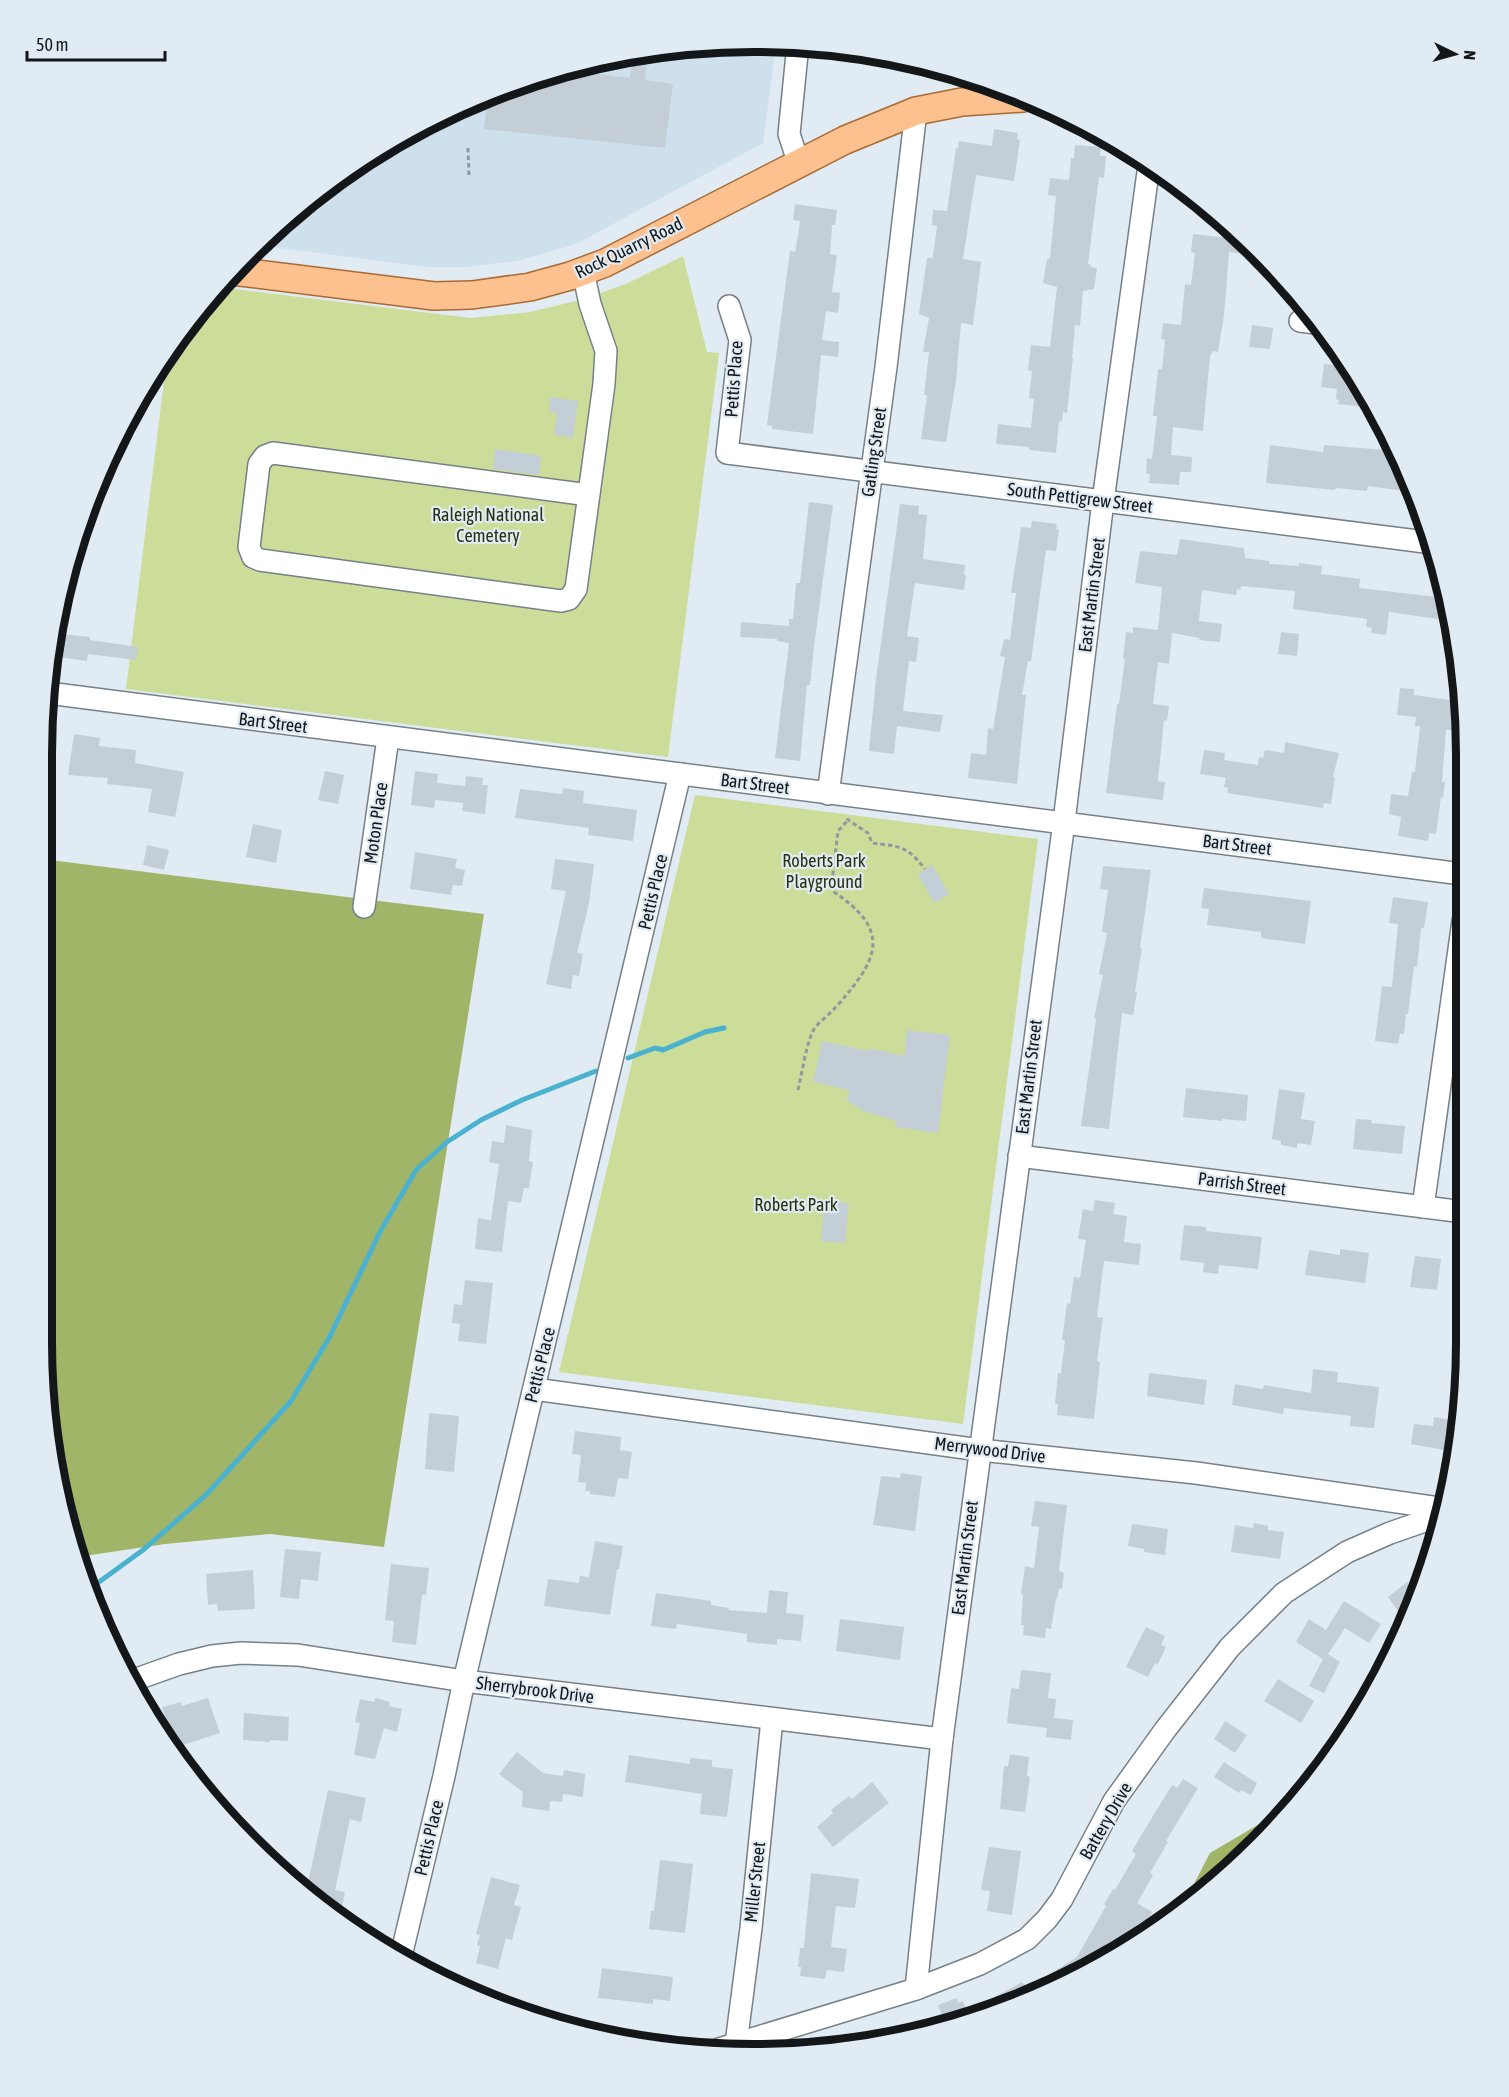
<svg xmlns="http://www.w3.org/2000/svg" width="1509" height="2097" viewBox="0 0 1509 2097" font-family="'Asap Condensed',sans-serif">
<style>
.built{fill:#cfe0ed}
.green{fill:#cbdd99}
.forest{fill:#a1b568}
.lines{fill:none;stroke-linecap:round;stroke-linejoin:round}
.stream{stroke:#4ab1cf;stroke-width:5}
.building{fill:#c4ced6}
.minor-casing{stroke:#768087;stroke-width:24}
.major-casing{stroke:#a96a34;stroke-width:30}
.path{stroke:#90999e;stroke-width:3;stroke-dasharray:4.5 3;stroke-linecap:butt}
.minor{stroke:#fff;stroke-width:21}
.major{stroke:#fcc18e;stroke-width:27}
.labels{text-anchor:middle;stroke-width:4.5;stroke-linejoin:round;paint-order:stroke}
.street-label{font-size:18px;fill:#131719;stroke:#e0ebf3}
.park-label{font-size:18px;fill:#29300f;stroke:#e0ebf3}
.rim{fill:none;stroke:#131719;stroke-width:8}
</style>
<rect width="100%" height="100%" fill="#e0ebf3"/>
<!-- built -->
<polygon class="built" points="776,44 763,143 576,244 517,261 465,267 426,267 258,245 285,219 399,137 526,80 662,48"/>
<!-- green -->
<g class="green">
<polygon points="683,256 707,352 719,353 668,757 126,689 167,357 217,287 471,318 530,312 580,300 626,284"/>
<path d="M695 795 1038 839 963 1424 559 1372C605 1179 649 987 695 795Z"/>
</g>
<!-- forest -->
<g class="forest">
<polygon points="42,859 484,914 384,1547 270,1534 165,1544 77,1557 66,1527 42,1342"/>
<polygon points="1293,1804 1224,1878 1181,1909 1210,1853"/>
</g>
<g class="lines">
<!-- stream -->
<g class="stream">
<polyline points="628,1058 655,1048 663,1050 705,1032 724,1028"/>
<polyline points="88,1590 143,1550 206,1495 291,1401 329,1338 381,1230 416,1170 447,1142 481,1120 522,1100 596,1071"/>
</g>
</g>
<!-- building -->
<g class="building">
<polygon points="648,51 645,80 673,84 665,148 484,129 488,97 526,80 566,70 630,78 633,55"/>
<polygon points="994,129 1018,133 1017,139 1020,140 1014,181 976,175 963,259 981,262 973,325 961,323 956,381 946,442 921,439 927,395 924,395 929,352 923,352 929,318 919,314 927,258 932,258 933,256 937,226 932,225 933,210 947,211 956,148 958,149 959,141 992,146"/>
<polygon points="1075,145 1101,147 1100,156 1106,156 1104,178 1099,177 1088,264 1091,265 1091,267 1097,268 1094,289 1083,291 1080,326 1075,325 1072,358 1073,358 1067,413 1063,412 1062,422 1059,421 1056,453 1029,450 1029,447 996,444 998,424 1031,428 1034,399 1029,398 1032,371 1028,370 1031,345 1050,347 1057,287 1043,283 1047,259 1050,259 1056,196 1048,195 1050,178 1069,180 1071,158 1074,158"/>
<polygon points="795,204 837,210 835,225 832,225 830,254 837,255 832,292 840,293 838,313 826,311 822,340 839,342 838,357 821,355 813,434 772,429 772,426 767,425 790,251 795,252 798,235 800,221 793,220"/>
<polygon points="1193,234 1228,238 1228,235 1239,237 1260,256 1229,252 1224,315 1218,352 1213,351 1210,356 1203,431 1173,427 1171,455 1192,457 1191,472 1180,472 1179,485 1149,483 1150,474 1146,474 1147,458 1152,459 1157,416 1153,416 1158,369 1162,369 1165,340 1161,339 1163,323 1181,325 1185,284 1191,285 1195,253 1191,252"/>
<polygon points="1252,325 1273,328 1270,349 1249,347"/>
<polygon points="1324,364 1345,366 1372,408 1338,404 1339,400 1336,399 1337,389 1321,387"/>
<polygon points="550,397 578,401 573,438 554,435 557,413 549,412"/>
<polygon points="1270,445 1323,452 1324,445 1398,451 1407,473 1405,491 1368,486 1367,491 1336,488 1335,490 1266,483"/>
<polygon points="495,449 541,456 539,475 493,469"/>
<polygon points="809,502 833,505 814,646 810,685 807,685 800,761 775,758 789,643 777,641 777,639 740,637 741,622 789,626 789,619 793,619 796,583 800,583"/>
<polygon points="900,504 919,506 918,514 927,515 923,559 965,565 964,575 966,575 964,590 915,583 907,636 919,638 916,662 909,661 903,711 943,715 940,732 897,726 894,754 869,751 876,679"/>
<polygon points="1032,521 1057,524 1056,529 1059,530 1056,551 1046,550 1031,661 1028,661 1022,695 1026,695 1017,784 968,778 971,753 986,755 988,728 993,729 1005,657 1000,656 1004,639 1010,640 1016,593 1011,593 1021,527 1031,528"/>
<polygon points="1180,539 1244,548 1245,558 1269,561 1269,564 1299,566 1299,563 1322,566 1321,574 1360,579 1359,588 1446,598 1451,621 1389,612 1386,635 1371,633 1372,628 1366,627 1367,619 1293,609 1295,591 1241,586 1240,590 1237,589 1236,595 1202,590 1199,621 1222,624 1220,642 1199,640 1200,638 1172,633 1169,664 1158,662 1153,704 1169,706 1167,721 1164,720 1158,781 1165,782 1163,800 1106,793 1117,704 1119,704 1125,659 1123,659 1126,632 1133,633 1133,627 1158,630 1162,587 1135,583 1140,551 1177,555"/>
<polygon points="1281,632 1299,634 1297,656 1278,654"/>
<polygon points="54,633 90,637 90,640 138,647 136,660 88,654 87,661 52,656"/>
<polygon points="1400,688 1414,689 1414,695 1457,701 1457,704 1461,704 1460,730 1446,730 1442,782 1445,782 1443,798 1441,797 1436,834 1429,833 1428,841 1398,836 1401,817 1389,814 1391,794 1408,796 1412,772 1415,772 1420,726 1415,726 1416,717 1397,715"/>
<polygon points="74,734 100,738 99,746 136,750 135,763 184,772 175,817 148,812 152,789 107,784 108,778 68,775"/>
<polygon points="1285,742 1339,753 1333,777 1335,778 1331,804 1324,803 1323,808 1227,793 1228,788 1224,787 1226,778 1200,774 1204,750 1225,753 1224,760 1258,765 1259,757 1263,758 1265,750 1284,753"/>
<polygon points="325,771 344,775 338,804 318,800"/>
<polygon points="415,771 438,774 437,783 465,786 466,776 483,778 482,785 488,785 485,814 462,811 463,803 435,800 434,808 411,805"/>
<polygon points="563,788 584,791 583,803 637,810 633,841 588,835 589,828 515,818 520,789 562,794"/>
<polygon points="253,824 282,830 276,863 246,857"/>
<polygon points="147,845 169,850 164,870 143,865"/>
<polygon points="415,852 457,859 455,868 465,870 462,886 453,885 451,895 410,889"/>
<polygon points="555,859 594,864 589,903 577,953 583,954 579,976 573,975 571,989 546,984 566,891 551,889"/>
<polygon points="932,865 949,894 934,903 918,874"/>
<polygon points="1103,866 1151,870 1140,948 1142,948 1135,992 1137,992 1133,1015 1122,1013 1109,1129 1081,1126 1096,1019 1094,1018 1103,975 1099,974 1107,933 1102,932 1108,890 1100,889"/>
<polygon points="1204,888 1311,901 1305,944 1261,938 1261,932 1207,925 1209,909 1201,908"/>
<polygon points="1393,897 1428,902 1424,928 1421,928 1417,967 1414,966 1408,1014 1406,1014 1404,1034 1400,1034 1398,1044 1375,1041 1382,986 1392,987 1398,924 1389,923"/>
<polygon points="907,1030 950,1035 938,1133 895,1127 896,1121 863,1111 847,1101 849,1090 813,1082 822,1041 868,1051 868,1048 904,1056"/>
<polygon points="1186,1088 1248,1095 1246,1121 1222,1119 1222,1121 1183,1117"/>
<polygon points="1279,1089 1305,1093 1301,1119 1315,1121 1311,1145 1297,1143 1297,1148 1281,1145 1281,1141 1272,1139"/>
<polygon points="1356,1119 1372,1120 1371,1123 1405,1126 1402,1154 1353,1149"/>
<polygon points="506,1125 532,1130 529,1161 533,1162 529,1188 524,1188 521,1203 508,1201 502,1252 475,1249 478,1218 491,1220 499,1164 489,1162 492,1141 504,1143"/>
<polygon points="1095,1200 1115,1203 1113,1214 1127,1216 1124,1242 1141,1244 1139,1265 1104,1261 1097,1317 1103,1318 1097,1361 1100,1362 1094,1419 1057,1415 1058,1404 1055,1404 1058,1373 1061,1373 1065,1340 1062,1340 1067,1303 1070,1304 1074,1277 1080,1278 1086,1240 1078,1239 1083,1209 1093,1211"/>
<polygon points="825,1201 849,1203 845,1243 821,1241"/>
<polygon points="1184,1225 1206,1227 1206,1231 1262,1237 1258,1269 1219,1265 1218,1274 1203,1272 1204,1263 1180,1260"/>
<polygon points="1340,1249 1369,1253 1365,1283 1305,1275 1309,1250 1340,1255"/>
<polygon points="1415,1256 1441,1259 1437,1290 1410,1287"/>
<polygon points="465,1280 493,1283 486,1344 458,1341 460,1324 452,1323 454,1304 462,1305"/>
<polygon points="1313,1369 1338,1372 1337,1382 1379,1387 1374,1428 1350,1426 1351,1416 1284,1408 1283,1414 1232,1405 1235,1384 1263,1389 1264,1385 1311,1393"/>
<polygon points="1149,1373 1207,1380 1204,1405 1147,1396"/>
<polygon points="429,1413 459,1416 454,1472 425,1469"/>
<polygon points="1434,1417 1450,1420 1450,1426 1459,1427 1455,1452 1411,1444 1414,1424 1433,1426"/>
<polygon points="575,1431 621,1437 620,1450 632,1452 628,1479 618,1478 615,1497 590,1494 590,1491 585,1491 586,1483 578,1482 581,1455 572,1454"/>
<polygon points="901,1473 922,1476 915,1531 873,1525 881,1476 900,1478"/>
<polygon points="1035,1501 1067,1505 1059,1571 1064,1573 1062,1589 1059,1588 1057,1599 1056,1599 1051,1629 1046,1628 1045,1638 1023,1635 1024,1625 1021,1625 1023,1594 1021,1594 1025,1566 1034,1568 1039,1527 1031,1526"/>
<polygon points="1254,1523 1268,1526 1268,1530 1284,1532 1280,1559 1231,1552 1235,1525 1253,1528"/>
<polygon points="1132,1524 1168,1529 1165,1555 1144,1552 1144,1549 1128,1546"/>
<polygon points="595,1541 623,1546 619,1569 617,1569 610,1615 544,1606 548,1579 579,1583 580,1576 589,1577"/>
<polygon points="285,1549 321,1552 318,1581 301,1579 299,1599 280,1597"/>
<polygon points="391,1564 429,1568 426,1595 422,1595 416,1645 392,1642 394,1621 385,1620"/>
<polygon points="253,1570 255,1609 218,1611 217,1604 208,1605 206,1574"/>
<polygon points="1424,1576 1412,1610 1402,1617 1388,1597 1407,1582 1410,1586"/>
<polygon points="769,1590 788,1592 786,1613 804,1615 801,1641 777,1639 777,1645 747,1642 747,1634 677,1624 676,1629 651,1626 656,1593 711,1601 711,1605 729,1608 728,1610 767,1613"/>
<polygon points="1344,1601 1381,1624 1369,1643 1345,1628 1328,1654 1340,1662 1324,1693 1309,1686 1323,1659 1296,1642 1309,1619 1326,1630"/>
<polygon points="840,1619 904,1627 900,1660 836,1651"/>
<polygon points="1146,1627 1165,1636 1161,1645 1166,1647 1158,1664 1155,1663 1148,1677 1126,1667"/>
<polygon points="1021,1670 1051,1673 1048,1698 1056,1699 1054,1718 1073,1720 1071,1740 1046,1737 1047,1728 1007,1723 1011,1688 1019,1689"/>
<polygon points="1278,1679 1314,1701 1301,1723 1264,1701"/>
<polygon points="208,1698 220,1733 174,1748 162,1707 181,1702 182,1706"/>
<polygon points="375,1698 390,1702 389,1706 402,1709 397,1732 384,1728 375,1759 354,1755 360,1723 355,1722 360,1699 374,1702"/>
<polygon points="244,1713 289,1717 288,1741 270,1740 270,1742 243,1740"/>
<polygon points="1225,1721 1247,1735 1235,1753 1214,1739"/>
<polygon points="517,1752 543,1773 563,1776 564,1770 585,1774 583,1797 563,1794 562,1802 550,1801 549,1811 522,1807 523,1792 499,1774"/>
<polygon points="1010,1754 1029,1757 1027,1776 1030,1777 1025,1812 1000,1809 1004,1766 1008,1766"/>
<polygon points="629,1755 690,1764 690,1758 712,1760 712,1767 733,1769 727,1817 700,1814 702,1794 625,1782"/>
<polygon points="1224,1762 1257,1783 1251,1795 1241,1790 1239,1793 1214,1777"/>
<polygon points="1183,1779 1198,1788 1166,1841 1168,1842 1150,1873 1153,1875 1137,1903 1152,1912 1143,1928 1137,1925 1122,1951 1111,1959 1027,2001 972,2015 970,2010 1022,1982 1027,1988 1077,1957 1106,1906 1104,1904 1113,1889 1115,1890 1136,1854 1132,1851 1145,1829 1172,1785 1177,1788"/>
<polygon points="872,1782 889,1803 833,1847 817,1827 833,1813 831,1810 849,1796 852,1799"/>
<polygon points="328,1790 366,1798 361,1822 350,1819 335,1890 345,1892 340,1915 306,1892"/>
<polygon points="989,1847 1021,1851 1012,1915 987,1911 990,1891 981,1890"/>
<polygon points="660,1860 693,1864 685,1933 649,1929 651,1911 654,1911"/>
<polygon points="811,1873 859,1879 855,1908 836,1906 831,1947 847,1949 844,1972 827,1970 825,1979 800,1976 801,1967 798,1967 800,1948 804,1948"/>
<polygon points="491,1877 520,1885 514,1905 521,1907 512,1940 506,1938 498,1969 476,1963 480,1946 477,1945 480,1935 476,1934"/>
<polygon points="602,1968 673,1977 670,2001 653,1999 653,2004 598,1998"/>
<polygon points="957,1998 958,2003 963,2001 969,2016 945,2023 938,2005"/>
</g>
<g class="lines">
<!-- minor casing -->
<g class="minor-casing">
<g id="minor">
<polyline points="798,44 789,134 799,164"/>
<polyline points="583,271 590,304 606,351 604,384 576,589 569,599 561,601 260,560 253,557 249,547 259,464 265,456 273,453 589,495"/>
<polyline points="729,306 740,340 727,453 1433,543"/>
<polyline points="1300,321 1316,323"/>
<polyline points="48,693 1462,874"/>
<polyline points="828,794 886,367 916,111"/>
<polyline points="364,907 388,738"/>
<polyline points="1019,1156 1464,1212"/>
<polyline points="1423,1207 1463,921"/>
<polyline points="534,1389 980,1450 1196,1473 1446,1509"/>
<polyline points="131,1681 179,1664 212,1656 241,1653 298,1655 464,1681 942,1739"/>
<polyline points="401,1956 444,1776 464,1681 680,774"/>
<polyline points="916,1989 942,1739 1064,822 1103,501 1149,165"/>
<polyline points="736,2044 751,1928 772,1719"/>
<polyline points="719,2049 916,1989 980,1964 1027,1939 1047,1919 1062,1899 1114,1801 1165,1730 1230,1647 1284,1593 1347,1552 1390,1533 1445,1514"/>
</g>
</g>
<!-- major casing -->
<g class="major-casing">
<polyline id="major" points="232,271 434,296 472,295 530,287 570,276 605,263 845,140 916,111 962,102 1023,98"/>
</g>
<!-- path -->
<g class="path">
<polyline points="468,148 469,176"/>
<path d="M848 818V820L868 833 872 843C901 847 906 845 925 869"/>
<path d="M798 1090C802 1073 806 1045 813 1031 817 1023 829 1015 835 1008 878 960 894 931 831 890L838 831 848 820"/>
</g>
<!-- minor -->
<use href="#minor" class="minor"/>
<!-- major -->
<use href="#major" class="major"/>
</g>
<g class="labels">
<!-- street labels -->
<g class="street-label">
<text transform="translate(629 248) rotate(-26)" y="6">Rock Quarry Road</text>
<text transform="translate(734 379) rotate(-86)" y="6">Pettis Place</text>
<text transform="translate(874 452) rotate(-82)" y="6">Gatling Street</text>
<text transform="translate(1080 498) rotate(7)" y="6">South Pettigrew Street</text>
<text transform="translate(1092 595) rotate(-83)" y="6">East Martin Street</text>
<text transform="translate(273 723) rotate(7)" y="6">Bart Street</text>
<text transform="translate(755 784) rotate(7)" y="6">Bart Street</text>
<text transform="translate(376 823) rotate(-82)" y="6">Moton Place</text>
<text transform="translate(1237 845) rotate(7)" y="6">Bart Street</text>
<text transform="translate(653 892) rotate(-77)" y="6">Pettis Place</text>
<text transform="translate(1029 1077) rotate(-83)" y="6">East Martin Street</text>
<text transform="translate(1242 1184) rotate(7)" y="6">Parrish Street</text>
<text transform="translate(540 1365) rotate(-76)" y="6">Pettis Place</text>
<text transform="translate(990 1450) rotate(7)" y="6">Merrywood Drive</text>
<text transform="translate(965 1558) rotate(-83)" y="6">East Martin Street</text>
<text transform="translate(535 1690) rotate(7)" y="6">Sherrybrook Drive</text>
<text transform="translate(1106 1821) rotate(-60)" y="6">Battery Drive</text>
<text transform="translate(429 1838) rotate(-77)" y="6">Pettis Place</text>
<text transform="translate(755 1882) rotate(-84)" y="6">Miller Street</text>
</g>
<!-- park labels -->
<g class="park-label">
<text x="488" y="521">Raleigh National<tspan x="488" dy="21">Cemetery</tspan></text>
<text x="824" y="867">Roberts Park<tspan x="824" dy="21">Playground</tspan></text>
<text x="796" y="1211">Roberts Park</text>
</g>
</g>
<!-- crop -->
<path d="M0 0H1509V2097H0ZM754 52H754A702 702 0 0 1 1456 754V1342A702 702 0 0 1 754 2044H754A702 702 0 0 1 52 1342V754A702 702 0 0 1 754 52Z" fill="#e0ebf3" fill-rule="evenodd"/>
<path class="rim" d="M754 52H754A702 702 0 0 1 1456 754V1342A702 702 0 0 1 754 2044H754A702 702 0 0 1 52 1342V754A702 702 0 0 1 754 52Z"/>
<!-- north arrow -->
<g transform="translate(1455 54) rotate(95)" stroke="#e0ebf3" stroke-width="4.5" paint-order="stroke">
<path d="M0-4.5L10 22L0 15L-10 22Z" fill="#131719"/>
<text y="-9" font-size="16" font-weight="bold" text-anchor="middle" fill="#131719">N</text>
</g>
<!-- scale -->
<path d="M27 51v9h138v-9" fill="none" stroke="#131719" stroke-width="3"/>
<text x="36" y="51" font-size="18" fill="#131719" stroke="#e0ebf3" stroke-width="4.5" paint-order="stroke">50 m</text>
</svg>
